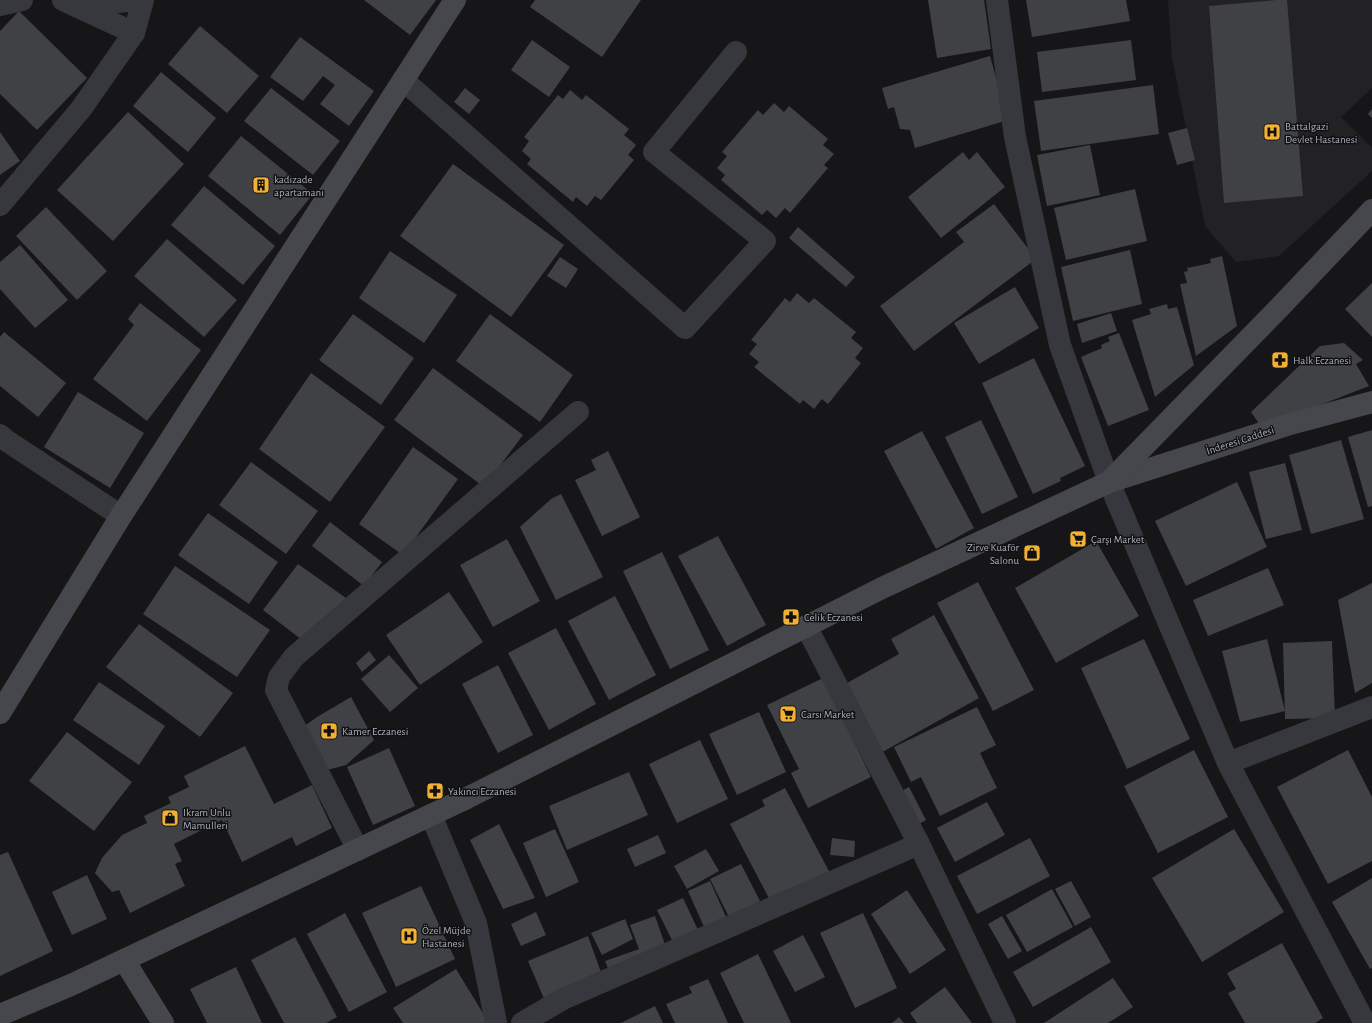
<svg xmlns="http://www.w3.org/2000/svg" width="1372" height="1023" viewBox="0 0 1372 1023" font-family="'Alegreya Sans',sans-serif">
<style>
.built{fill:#222225}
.building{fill:#404145}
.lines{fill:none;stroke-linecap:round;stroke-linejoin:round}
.street{stroke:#37383d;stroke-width:22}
.secondary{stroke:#45474d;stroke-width:22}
.labels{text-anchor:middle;stroke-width:3;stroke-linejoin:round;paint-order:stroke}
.poi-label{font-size:11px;fill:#a8adb8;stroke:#111113;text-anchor:start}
.street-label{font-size:11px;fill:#a8adb8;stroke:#111113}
</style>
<rect width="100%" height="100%" fill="#161618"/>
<!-- built -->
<polygon class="built" points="1168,0 1372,0 1372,88 1341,117 1372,148 1372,171 1279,256 1236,262 1205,226 1172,57"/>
<!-- building -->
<g class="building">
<polygon points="364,0 436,0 410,35"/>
<polygon points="535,0 641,0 602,57 530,7"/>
<polygon points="928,0 984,0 991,49 937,58"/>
<polygon points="1026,0 1126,0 1130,21 1032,37"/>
<polygon points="1277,0 1287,0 1303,196 1224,203 1209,6"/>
<polygon points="19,11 87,78 37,130 0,94 0,31"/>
<polygon points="200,26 259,76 227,113 168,64"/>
<polygon points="300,37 374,91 349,126 320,104 335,85 323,76 303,101 270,77"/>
<polygon points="532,40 570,67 549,97 511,70"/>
<polygon points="1131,40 1136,80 1042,92 1037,52"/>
<polygon points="990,56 1008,120 915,148 910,130 900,129 894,107 888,109 882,88"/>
<polygon points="161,72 216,118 188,152 133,106"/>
<polygon points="1153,85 1159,134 1041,151 1034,101"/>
<polygon points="271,88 340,141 313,175 244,121"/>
<polygon points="465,88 480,100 469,114 454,102"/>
<polygon points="570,90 582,100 586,95 629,129 624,135 636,145 628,155 634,160 601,200 595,196 587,206 576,197 573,202 527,164 531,159 522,151 529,141 524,137 558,95 563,99"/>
<polygon points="774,103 784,112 789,106 828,139 823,145 834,154 824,165 828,168 790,213 785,208 776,218 767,210 762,215 721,180 725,175 717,168 727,156 722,152 758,110 763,115"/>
<polygon points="1372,109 1372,118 1368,114"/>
<polygon points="128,112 184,164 113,241 57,190"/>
<polygon points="1187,128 1195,160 1177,165 1168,133"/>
<polygon points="0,132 20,161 0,175"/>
<polygon points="241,136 313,194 280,235 208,176"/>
<polygon points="1090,145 1100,195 1047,206 1037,155"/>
<polygon points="963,152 969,160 977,152 1005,187 941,238 908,197"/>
<polygon points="453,164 564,245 511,317 400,236"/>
<polygon points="204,186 275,246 243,285 171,225"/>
<polygon points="1135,189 1147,241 1066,260 1054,208"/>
<polygon points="994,204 1036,259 914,351 880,306 964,242 956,232"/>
<polygon points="46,207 107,271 77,300 16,236"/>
<polygon points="798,227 855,277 846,287 789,238"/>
<polygon points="167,239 237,300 204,337 134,276"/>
<polygon points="20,245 68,300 35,328 0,289 0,262"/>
<polygon points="1130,250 1142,304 1073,321 1061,267"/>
<polygon points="390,251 457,295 424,343 359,298"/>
<polygon points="1222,256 1237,326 1196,356 1180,284 1187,283 1184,272 1188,271 1187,268 1211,263 1210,259"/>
<polygon points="560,257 578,269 566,288 547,276"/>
<polygon points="1372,283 1372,337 1345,309"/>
<polygon points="1015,287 1039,328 979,364 954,323"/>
<polygon points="797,293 809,303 814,298 856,332 851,338 863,348 855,358 861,363 828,404 822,399 814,409 803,400 800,404 754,367 759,362 749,354 757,344 751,340 785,298 790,302"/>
<polygon points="140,303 201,350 147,421 93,379 134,325 128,319"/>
<polygon points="1167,304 1168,309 1177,307 1194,365 1155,397 1132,320 1151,314 1149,309"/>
<polygon points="1111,313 1117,331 1082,343 1077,324"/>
<polygon points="353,314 414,358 381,405 319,360"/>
<polygon points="490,314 573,375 540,422 456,361"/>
<polygon points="4,332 66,383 38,417 0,386 0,337"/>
<polygon points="1119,333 1149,410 1108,426 1081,357 1102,348 1101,345 1110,341 1108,337"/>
<polygon points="1344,343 1363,360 1356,364 1369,386 1262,428 1251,412 1320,346"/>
<polygon points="1034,358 1085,466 1060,478 1061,481 1033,494 982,383"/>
<polygon points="433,368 523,435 484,487 394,420"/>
<polygon points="311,373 385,427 330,502 259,449"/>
<polygon points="78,392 144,433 110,488 44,447"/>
<polygon points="981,420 1018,497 982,514 945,437"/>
<polygon points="1372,430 1372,506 1368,507 1348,437"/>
<polygon points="922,431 974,528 936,549 884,451"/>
<polygon points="1341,440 1364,519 1311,534 1289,455"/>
<polygon points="413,447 458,479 403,555 359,524"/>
<polygon points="608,451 640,517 602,536 575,480 596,470 591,460"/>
<polygon points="251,462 318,511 286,554 219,505"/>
<polygon points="1285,463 1302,530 1266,539 1249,472"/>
<polygon points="1237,482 1267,547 1186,586 1155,521"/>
<polygon points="561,494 603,577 556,600 520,527 551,499"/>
<polygon points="208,513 278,562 249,604 178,555"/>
<polygon points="330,522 382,562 364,586 312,546"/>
<polygon points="718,536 766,625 727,646 678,556"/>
<polygon points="507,539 540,601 493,627 460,565"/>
<polygon points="1096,541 1139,616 1056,663 1015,588"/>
<polygon points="662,552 709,650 670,669 623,571"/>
<polygon points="298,564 346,598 306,643 263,610"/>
<polygon points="175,566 270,630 237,677 143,614"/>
<polygon points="1268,568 1284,605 1208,636 1193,600"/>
<polygon points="978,582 1034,690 993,711 937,603"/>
<polygon points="1372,583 1372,683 1355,693 1338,600"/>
<polygon points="449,592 483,642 420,685 386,635"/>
<polygon points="615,596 656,675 609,700 568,621"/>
<polygon points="934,615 979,698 877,755 840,687 899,654 891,639"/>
<polygon points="139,624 233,693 200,737 106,667"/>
<polygon points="556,628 596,704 549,730 508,653"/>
<polygon points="1144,639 1190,739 1127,769 1081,668"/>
<polygon points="1267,639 1285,711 1240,722 1222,651"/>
<polygon points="1332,641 1335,718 1285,719 1283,643"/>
<polygon points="369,651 376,660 362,672 356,663"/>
<polygon points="389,655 418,688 390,712 361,679"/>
<polygon points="498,665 533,735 498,753 462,684"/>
<polygon points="823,678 871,777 808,808 791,773 799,769 767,705"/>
<polygon points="99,682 165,726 139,765 73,720"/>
<polygon points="351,697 374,740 346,765 323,771 303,727 317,717"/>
<polygon points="977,707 996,745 980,753 997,788 940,816 921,777 911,782 894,747"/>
<polygon points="759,712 786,772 737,795 709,734"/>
<polygon points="67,732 132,782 94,831 29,781"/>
<polygon points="700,740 728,799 677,823 649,764"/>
<polygon points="245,746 274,804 312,785 332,828 296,846 292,837 242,862 222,820 174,844 182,861 175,864 185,886 130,913 119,890 112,892 95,873 102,858 122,835 147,823 144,816 171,803 168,797 189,787 184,776"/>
<polygon points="389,748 415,806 373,825 347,767"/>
<polygon points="1194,750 1228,817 1158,853 1124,786"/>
<polygon points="1348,750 1372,797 1372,861 1328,884 1277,787"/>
<polygon points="629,772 648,815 567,850 549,806"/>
<polygon points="909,787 926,820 919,824 902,791"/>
<polygon points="785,788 831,875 773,906 730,824 765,806 762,800"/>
<polygon points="987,802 1005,835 955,862 937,828"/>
<polygon points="499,824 535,898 503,909 470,840"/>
<polygon points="555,829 579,882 546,897 523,843"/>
<polygon points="1234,829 1284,912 1202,962 1152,878"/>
<polygon points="658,835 666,853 635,867 627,849"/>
<polygon points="832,838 855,841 854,857 830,855"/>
<polygon points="1030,838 1050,876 977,914 957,876"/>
<polygon points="706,849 719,871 687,889 674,866"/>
<polygon points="8,852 53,951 0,976 0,855"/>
<polygon points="741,864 760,901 729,917 710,879"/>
<polygon points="87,875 107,919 72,935 52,892"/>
<polygon points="1372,878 1372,968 1370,969 1332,902"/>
<polygon points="710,881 727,919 705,929 688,891"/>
<polygon points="1071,881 1091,917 1075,926 1055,889"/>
<polygon points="421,886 455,959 396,987 362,913"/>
<polygon points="1052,889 1073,927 1027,952 1006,915"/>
<polygon points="907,890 946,950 910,974 871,914"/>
<polygon points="683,898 698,930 673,942 657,910"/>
<polygon points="536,912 546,935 521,946 511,924"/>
<polygon points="345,913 387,992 349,1012 307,934"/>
<polygon points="863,913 897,988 855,1008 820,933"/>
<polygon points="655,916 667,950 609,971 605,961 639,949 630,925"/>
<polygon points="1002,916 1022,951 1008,959 988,924"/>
<polygon points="625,919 633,939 602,955 591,933"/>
<polygon points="1091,927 1111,962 1033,1007 1013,972"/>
<polygon points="803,935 825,977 795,992 773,951"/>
<polygon points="588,936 602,975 545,1001 528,961"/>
<polygon points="295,937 337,1017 326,1023 284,1023 251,960"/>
<polygon points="1282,943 1323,1018 1315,1023 1245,1023 1228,993 1236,989 1227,973"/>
<polygon points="758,954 791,1023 744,1023 720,973"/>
<polygon points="236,967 262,1023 207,1023 190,989"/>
<polygon points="456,969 489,1023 403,1023 393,1008"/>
<polygon points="1113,978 1133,1007 1108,1023 1044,1023"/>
<polygon points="708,979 728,1023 675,1023 666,1004 692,993 689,987"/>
<polygon points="945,987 972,1023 917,1023 910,1013"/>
<polygon points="655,1006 663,1023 621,1023"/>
<polygon points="899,1017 904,1023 892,1023"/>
</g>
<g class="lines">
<!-- street -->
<g class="street">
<polyline points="63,0 134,33"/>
<polyline points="997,0 1015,137 1060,345 1109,482 1228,763 1372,707"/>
<polyline points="0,5 22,0"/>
<polyline points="76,6 138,0"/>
<polyline points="403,80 685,328 765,241 654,152 736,52"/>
<polyline points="0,205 81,109 134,33 143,0"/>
<polyline points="0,435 7,441 121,516"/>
<polyline points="1228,763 1365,1023"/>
<polyline points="431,815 476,923 496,1023"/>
<polyline points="919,844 1005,1023"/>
<polyline points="358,850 276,690 279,677 294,657 578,412"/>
<polyline points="522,1023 563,999 919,844 806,626"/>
</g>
<!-- secondary -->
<g class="secondary">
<polyline points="1112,481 1287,425 1372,402"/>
<polyline points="0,713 121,516 455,0"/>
<polyline points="124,960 163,1023"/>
<polyline points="0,1015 71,985 467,798 882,588 1109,482 1279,308 1372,210"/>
</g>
</g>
<!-- icons -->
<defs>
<g id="hospital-square" transform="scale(0.9)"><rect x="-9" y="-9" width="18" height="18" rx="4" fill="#f2b134" stroke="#111113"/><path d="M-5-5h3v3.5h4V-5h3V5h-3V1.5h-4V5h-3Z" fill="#111"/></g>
<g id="building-square" transform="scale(0.9)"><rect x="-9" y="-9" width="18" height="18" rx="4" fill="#f2b134" stroke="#111113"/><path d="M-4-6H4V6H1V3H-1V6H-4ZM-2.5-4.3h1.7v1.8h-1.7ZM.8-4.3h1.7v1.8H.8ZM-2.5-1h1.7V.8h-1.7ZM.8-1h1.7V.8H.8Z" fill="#111"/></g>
<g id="pharmacy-square" transform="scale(0.9)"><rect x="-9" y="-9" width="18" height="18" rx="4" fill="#f2b134" stroke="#111113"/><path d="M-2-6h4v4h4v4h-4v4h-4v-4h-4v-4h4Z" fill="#111"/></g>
<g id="supermarket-square" transform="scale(0.9)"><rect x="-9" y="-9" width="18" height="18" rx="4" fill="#f2b134" stroke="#111113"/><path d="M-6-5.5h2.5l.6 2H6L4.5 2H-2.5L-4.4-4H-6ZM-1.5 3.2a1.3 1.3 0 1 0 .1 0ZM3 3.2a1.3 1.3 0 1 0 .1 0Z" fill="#111"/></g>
<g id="shop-square" transform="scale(0.9)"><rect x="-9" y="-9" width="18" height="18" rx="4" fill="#f2b134" stroke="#111113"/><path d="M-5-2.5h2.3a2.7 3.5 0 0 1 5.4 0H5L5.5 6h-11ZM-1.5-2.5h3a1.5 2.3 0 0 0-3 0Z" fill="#111"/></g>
</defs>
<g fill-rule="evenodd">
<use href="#hospital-square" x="1272" y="132"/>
<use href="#building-square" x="261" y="185"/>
<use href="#pharmacy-square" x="1280" y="360"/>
<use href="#supermarket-square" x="1078" y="539"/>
<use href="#shop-square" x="1032" y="553"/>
<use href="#pharmacy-square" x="791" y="617"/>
<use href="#supermarket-square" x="788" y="714"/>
<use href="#pharmacy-square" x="329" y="731"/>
<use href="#pharmacy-square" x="435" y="791"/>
<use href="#shop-square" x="170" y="818"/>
<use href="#hospital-square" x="409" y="936"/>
</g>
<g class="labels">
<!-- poi labels -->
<g class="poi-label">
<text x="1285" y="130">Battalgazi<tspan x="1285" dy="13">Devlet Hastanesi</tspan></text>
<text x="274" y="183">kadızade<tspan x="274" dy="13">apartamanı</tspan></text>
<text x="1293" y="364">Halk Eczanesi</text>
<text x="1091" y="543">Çarşı Market</text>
<text x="1019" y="551" text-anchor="end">Zirve Kuaför<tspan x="1019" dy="13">Salonu</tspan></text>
<text x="804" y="621">Celik Eczanesi</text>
<text x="801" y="718">Carsı Market</text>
<text x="342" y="735">Kamer Eczanesi</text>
<text x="448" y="795">Yakıncı Eczanesi</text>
<text x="183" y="816">Ikram Unlu<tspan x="183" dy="13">Mamulleri</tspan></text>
<text x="422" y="934">Özel Müjde<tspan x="422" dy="13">Hastanesi</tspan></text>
</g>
<!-- street labels -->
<g class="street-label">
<text transform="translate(1240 440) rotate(-18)" y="4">İnderesi Caddesi</text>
</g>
</g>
</svg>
